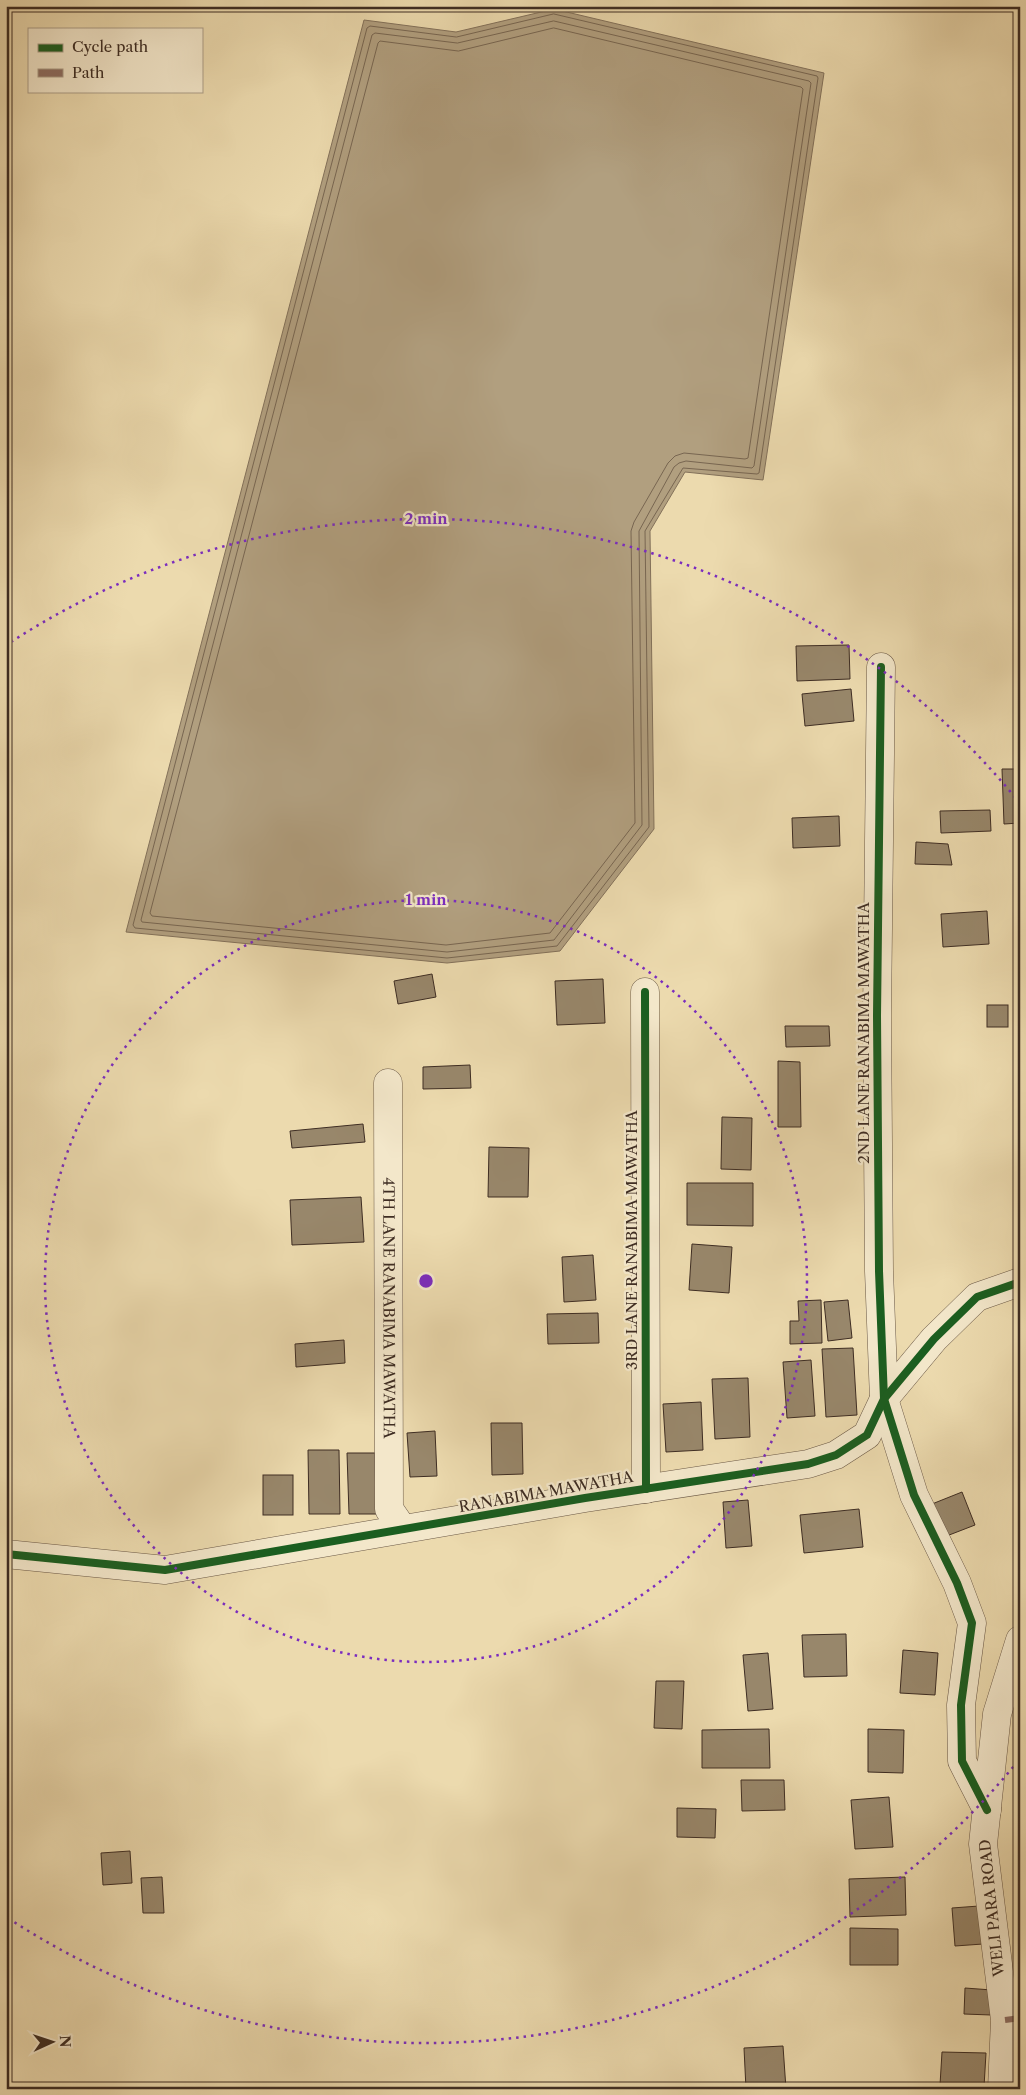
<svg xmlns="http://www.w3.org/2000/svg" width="1026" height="2095" viewBox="0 0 1026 2095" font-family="'Libre Caslon Text',serif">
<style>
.water{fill:#b19f7f;stroke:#83715a}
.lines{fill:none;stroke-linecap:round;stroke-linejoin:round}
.shore{stroke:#786651;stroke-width:1}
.building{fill:#98876b;stroke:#3e2d23}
.minor-casing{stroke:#6a5846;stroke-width:29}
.minor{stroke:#f3e7ca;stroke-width:28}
.quiet{stroke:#8d6e63;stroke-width:6;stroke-dasharray:12 6;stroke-linecap:butt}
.cycleway-casing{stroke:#f3e7ca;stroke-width:11}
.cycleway{stroke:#1b5e20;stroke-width:8}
.ring{fill:none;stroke:#7b2cbf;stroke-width:2.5;stroke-dasharray:2.5 5}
.labels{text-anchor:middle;stroke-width:4.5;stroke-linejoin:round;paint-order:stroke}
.street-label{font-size:15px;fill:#3e2d23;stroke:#f3e7ca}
.centre{fill:#7b2cbf;stroke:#f3e7ca;stroke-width:2.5}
.ring-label{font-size:15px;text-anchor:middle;font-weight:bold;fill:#7b2cbf;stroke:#f3e7ca;stroke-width:4.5;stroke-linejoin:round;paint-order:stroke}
</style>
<rect width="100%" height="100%" fill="#ecdaae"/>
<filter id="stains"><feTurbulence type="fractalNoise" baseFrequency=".004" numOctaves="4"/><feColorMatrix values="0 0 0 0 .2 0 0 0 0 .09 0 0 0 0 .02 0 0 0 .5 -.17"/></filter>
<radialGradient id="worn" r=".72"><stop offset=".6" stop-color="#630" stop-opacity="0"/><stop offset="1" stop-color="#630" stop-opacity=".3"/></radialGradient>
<!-- water -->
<polygon class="water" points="554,9 824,73 763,480 685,472 650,531 654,829 560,951 447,963 126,932 364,20 456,32"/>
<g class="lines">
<!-- shore -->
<g class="shore">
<polygon points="554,14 817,76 818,78 759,473 757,474 683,468 645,531 649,827 557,946 447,958 135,928 133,925 367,28 370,26 456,37"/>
<polygon points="554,21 809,81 811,83 754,466 752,468 686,461 679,463 674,467 639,531 642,825 554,940 447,952 142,922 141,920 372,35 375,33 457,43"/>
<polygon points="554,28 801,87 803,89 748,458 745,459 684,453 675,456 668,463 634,522 631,531 635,823 550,933 446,945 152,916 150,913 378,43 380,41 458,51"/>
</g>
</g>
<!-- building -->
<g class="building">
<polygon points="849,645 850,679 797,681 796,646"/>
<polygon points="851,689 854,721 805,726 802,694"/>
<polygon points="1002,769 1020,769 1020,823 1004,824"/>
<polygon points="990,810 991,831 941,833 940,811"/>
<polygon points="839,816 840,846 793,848 792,818"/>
<polygon points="916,842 948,844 952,865 915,864"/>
<polygon points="987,911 989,944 943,947 941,914"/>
<polygon points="432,974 436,997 398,1004 394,981"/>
<polygon points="603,979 605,1023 557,1025 555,981"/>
<rect x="987" y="1005" width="21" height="22"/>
<polygon points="785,1026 829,1026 830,1046 786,1047"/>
<polygon points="778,1061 800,1062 801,1127 778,1127"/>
<polygon points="470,1065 471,1088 423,1089 423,1067"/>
<polygon points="722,1117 752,1118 751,1170 721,1169"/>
<polygon points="363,1124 365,1142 292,1148 290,1131"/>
<polygon points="489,1147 529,1148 528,1197 488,1197"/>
<polygon points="687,1183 753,1183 753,1226 687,1225"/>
<polygon points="361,1197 364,1242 292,1245 290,1200"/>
<polygon points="692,1244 732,1247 729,1293 689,1290"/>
<polygon points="593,1255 596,1300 564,1302 562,1257"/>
<polygon points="821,1300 822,1343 790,1344 790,1321 799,1321 798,1301"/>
<polygon points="848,1300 852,1338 828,1341 824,1302"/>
<polygon points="598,1313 599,1343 548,1344 547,1314"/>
<polygon points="344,1340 345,1363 296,1367 295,1344"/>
<polygon points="853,1348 857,1415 826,1417 822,1349"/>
<polygon points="811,1360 815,1416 787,1418 783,1362"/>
<polygon points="748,1378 750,1437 715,1439 712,1379"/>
<polygon points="701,1402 703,1450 666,1452 663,1404"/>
<polygon points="491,1423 522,1423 523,1474 492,1475"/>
<polygon points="435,1431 437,1476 410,1477 407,1433"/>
<polygon points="308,1450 339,1450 340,1514 309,1514"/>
<polygon points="347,1453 375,1453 376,1514 349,1514"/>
<rect x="263" y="1475" width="30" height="40"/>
<polygon points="962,1492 975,1525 944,1537 932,1504"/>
<polygon points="748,1500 752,1546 726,1548 723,1502"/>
<polygon points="859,1509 863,1547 804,1553 800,1515"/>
<polygon points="846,1634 847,1676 804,1677 802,1635"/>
<polygon points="903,1650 938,1653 935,1695 900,1693"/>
<polygon points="768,1653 773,1709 748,1711 743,1655"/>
<polygon points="656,1681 684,1681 682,1729 654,1728"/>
<polygon points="769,1729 770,1768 702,1768 702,1730"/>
<polygon points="868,1729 904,1730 903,1773 868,1772"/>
<polygon points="741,1780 784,1780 785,1810 742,1811"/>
<polygon points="889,1797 893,1847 855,1849 851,1800"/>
<polygon points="677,1808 716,1809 715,1838 677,1837"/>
<polygon points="130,1851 132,1883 103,1885 101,1853"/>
<polygon points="162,1877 164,1913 143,1913 141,1878"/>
<polygon points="905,1877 906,1915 850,1917 849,1879"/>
<polygon points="979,1906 983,1944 955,1946 952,1908"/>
<polygon points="850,1928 898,1929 898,1965 850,1965"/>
<polygon points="965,1988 992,1990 991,2015 964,2014"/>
<polygon points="783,2046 786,2089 746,2089 744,2048"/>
<polygon points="942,2052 986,2053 984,2087 940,2085"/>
</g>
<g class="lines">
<!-- minor casing -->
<g class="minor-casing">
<g id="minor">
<polyline points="881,667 877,1016 879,1271 884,1399 914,1495 957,1583 972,1623 961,1705 962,1761 987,1810"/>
<polyline points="645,992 646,1489"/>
<path id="s1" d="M388 1083 389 1509 402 1528"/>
<polyline points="6,1554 165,1570 585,1498 808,1464 836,1455 867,1435 884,1399 934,1339 977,1297 1020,1282"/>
<polyline points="1002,2089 1005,2020 983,1844 997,1714 1020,1640"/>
</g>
</g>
<!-- minor -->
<use href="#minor" class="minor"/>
<!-- quiet -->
<polyline class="quiet" points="1005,2020 1020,2018"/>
<!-- cycleway casing -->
<g class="cycleway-casing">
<g id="cycleway">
<polyline points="881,667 877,1016 879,1271 884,1399 914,1495 957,1583 972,1623 961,1705 962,1761 987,1810"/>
<polyline points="645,992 646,1489"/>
<polyline points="6,1554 165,1570 585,1498 808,1464 836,1455 867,1435 884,1399 934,1339 977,1297 1020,1282"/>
</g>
</g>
<!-- cycleway -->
<use href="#cycleway" class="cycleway"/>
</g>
<!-- distance rings -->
<g class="ring">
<circle cx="426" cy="1281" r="381"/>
<path d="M1018 1761A762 762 0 0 1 11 1920M11 642A762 762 0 0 1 1018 801"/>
</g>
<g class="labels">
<!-- street labels -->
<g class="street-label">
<text transform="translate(864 1033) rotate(-90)" y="5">2ND LANE RANABIMA MAWATHA</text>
<text transform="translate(632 1240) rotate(-90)" y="5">3RD LANE RANABIMA MAWATHA</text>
<text dy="5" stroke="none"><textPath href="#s1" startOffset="225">4TH LANE RANABIMA MAWATHA</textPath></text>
<text transform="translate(546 1492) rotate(-10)" y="5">RANABIMA MAWATHA</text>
<text transform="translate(992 1908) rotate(-96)" y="5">WELI PARA ROAD</text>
</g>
</g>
<circle cx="426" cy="1281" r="8" class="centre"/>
<g class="ring-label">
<text x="426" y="524">2 min</text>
<text x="426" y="905">1 min</text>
</g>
<!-- margin -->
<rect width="1026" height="2095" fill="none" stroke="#ecdaae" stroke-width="25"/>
<rect x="8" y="8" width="1011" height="2080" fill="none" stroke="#3e2d23" stroke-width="2.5"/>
<rect x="12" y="12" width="1001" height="2070" fill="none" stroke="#3e2d23"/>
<!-- legend -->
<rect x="28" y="28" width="175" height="65" fill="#f3e7ca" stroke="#ab9d87"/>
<rect x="38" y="44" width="25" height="8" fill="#1b5e20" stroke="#ab9d87"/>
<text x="72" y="52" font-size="15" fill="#3e2d23">Cycle path</text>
<rect x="38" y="69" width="25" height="8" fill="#8d6e63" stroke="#ab9d87"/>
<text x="72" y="78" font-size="15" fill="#3e2d23">Path</text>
<!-- north arrow -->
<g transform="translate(52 2042) rotate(87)" stroke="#f3e7ca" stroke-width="4" paint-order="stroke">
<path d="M0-4L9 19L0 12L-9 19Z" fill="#3e2d23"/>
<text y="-8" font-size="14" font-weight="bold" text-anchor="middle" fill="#3e2d23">N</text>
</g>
<rect width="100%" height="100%" filter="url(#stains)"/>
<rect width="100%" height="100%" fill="url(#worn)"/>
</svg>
